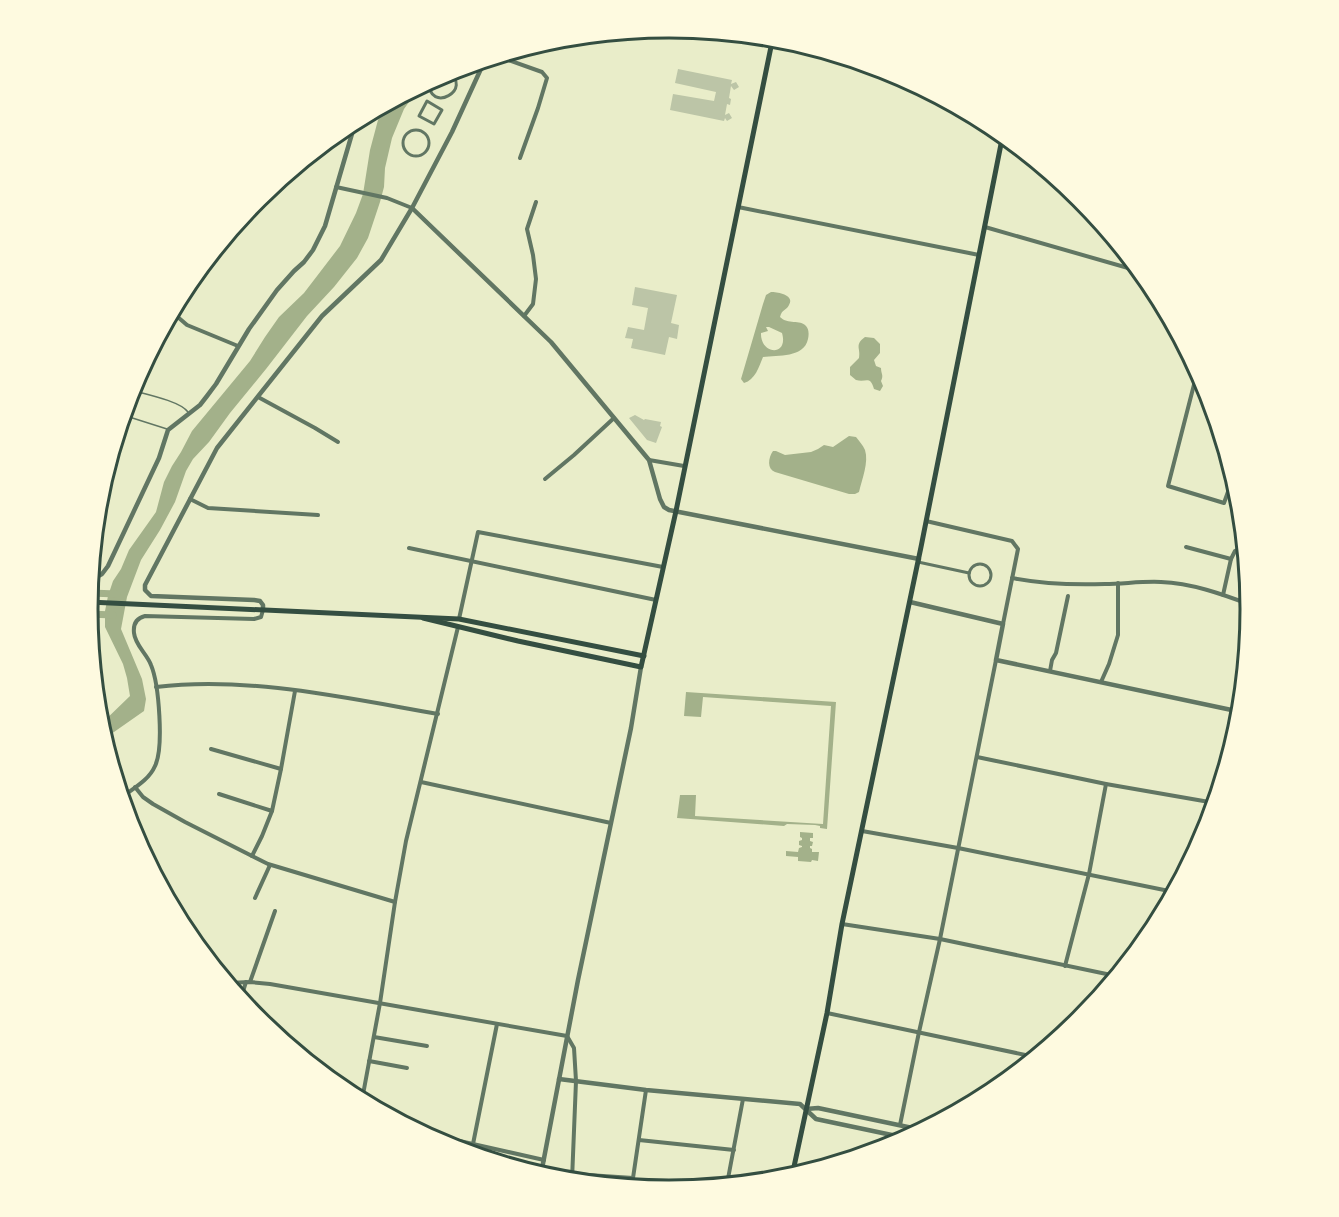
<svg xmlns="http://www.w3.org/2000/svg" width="1339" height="1217" viewBox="0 0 1339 1217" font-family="'Varela Round',sans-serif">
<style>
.water{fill:#a3b18a;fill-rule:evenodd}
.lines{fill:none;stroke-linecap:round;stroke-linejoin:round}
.canal{stroke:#a3b18a;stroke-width:7}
.building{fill:#bcc5a7}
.service{stroke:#617663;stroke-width:1.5}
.pedestrian{stroke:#617663;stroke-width:3}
.minor{stroke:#617663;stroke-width:4}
.tertiary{stroke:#617663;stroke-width:4.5}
.secondary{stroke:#344e41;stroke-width:5}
.rim{fill:none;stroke:#344e41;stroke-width:3}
</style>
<rect width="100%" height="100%" fill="#e9edc9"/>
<!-- water -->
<g class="water">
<polygon points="421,85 404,109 392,138 385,168 384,187 380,202 368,238 357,258 334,287 307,316 266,369 230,413 209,442 193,459 186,471 175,502 160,530 141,560 127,597 121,629 142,679 146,699 144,711 104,739 100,725 130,696 127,678 123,664 105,627 105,611 108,596 113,581 121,569 129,550 156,512 164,482 172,466 181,452 192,431 250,361 265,337 279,317 304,293 340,246 356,213 363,194 370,150 378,120 385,105"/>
<path d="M771 292C778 292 795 295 789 305 786 311 782 309 780 317 788 325 800 319 806 326 809 329 809 335 808 339 804 358 778 355 763 357 759 367 755 380 744 383L741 379 763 304 766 295ZM766 327H769L782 333C789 357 760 355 761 333L768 331Z"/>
<path d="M865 337 874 338 880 344V353L874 360 876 366 881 368C881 374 884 375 881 381L883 386 880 391 874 389C870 375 866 383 856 380L850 375V367L859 358C861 348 854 345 865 337Z"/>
<path d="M849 436 856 437C859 441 863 445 865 450 869 462 862 479 859 492L855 494H849L775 472C767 469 768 458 773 451H776L785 455 811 452 818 449 824 445 833 447Z"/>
<polygon points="686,692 836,702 827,829 820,828 820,826 815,825 787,824 784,826 677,818 680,795 696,795 695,816 823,824 831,706 703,697 701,717 684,716"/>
<polygon points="800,832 813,833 813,838 810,838 810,841 813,842 812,846 810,846 810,848 812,849 812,852 819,852 818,861 812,860 811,862 798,861 798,857 786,856 786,851 798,852 799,848 802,847 802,846 799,845 799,841 802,840 802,838 800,837"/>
</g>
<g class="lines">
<!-- canal -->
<g class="canal">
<polyline points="90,593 117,594"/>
<polyline points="89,614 113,615"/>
</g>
</g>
<!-- building -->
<g class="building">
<polygon points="678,69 732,80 731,84 736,82 739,87 734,90 731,86 729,98 731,99 730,105 727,104 725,115 729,113 732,118 727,121 725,118 724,121 670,110 673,94 714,101 716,92 675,83"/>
<polygon points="635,287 677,295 671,323 679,325 677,339 669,337 665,355 631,348 633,339 625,338 628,327 644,330 648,308 632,305"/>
<polygon points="635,415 644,420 645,419 661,422 660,426 662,427 656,443 647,440 629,418"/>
</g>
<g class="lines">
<!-- service -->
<g class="service">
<path d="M131 390C145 394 180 401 188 412"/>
<polyline points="123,415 167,429"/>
</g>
<!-- pedestrian -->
<g class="pedestrian">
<path d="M429 81C428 116 476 88 447 72"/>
<polygon points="427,101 442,110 434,124 419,116"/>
<circle cx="416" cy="143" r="13"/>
<polyline points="918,562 969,573"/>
<circle cx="980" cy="575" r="11"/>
</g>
<!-- minor -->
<g class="minor">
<polyline points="497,56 542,72 547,78 538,108 520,158"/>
<polyline points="342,128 353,130"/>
<polyline points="336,187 387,198 412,208"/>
<polyline points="738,207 979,255"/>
<polyline points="985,227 1142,272"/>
<polyline points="172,312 187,325 238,346"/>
<polyline points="524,316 533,304 536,279 533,255 527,229 536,202"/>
<polyline points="1198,369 1168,486 1224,503 1234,475"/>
<polyline points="258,397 315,428 338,442"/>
<polyline points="649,460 684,466"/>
<polyline points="545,479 574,455 614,418"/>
<polyline points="190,499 208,508 318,515"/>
<polyline points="926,521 1012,541 1018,549 1003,624"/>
<polyline points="1186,547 1231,559"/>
<polyline points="409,548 656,600"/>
<path d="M1012 578C1042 584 1075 585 1105 584 1123 584 1142 581 1161 582 1191 583 1222 594 1251 605"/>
<polyline points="1223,595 1231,559 1235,551 1237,550 1245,552"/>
<polyline points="459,619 478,532 663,567"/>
<polyline points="1050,671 1052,660 1056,653 1068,596"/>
<polyline points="1101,682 1109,664 1118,635 1118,583"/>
<path d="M156 687C249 676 346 698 438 714"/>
<polyline points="211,749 281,769"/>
<polyline points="977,757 1106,784 1215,803"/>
<polyline points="421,782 611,823"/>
<polyline points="135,787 143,797 153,804 185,822 268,864 395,902"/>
<polyline points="219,794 272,811 281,769 295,691"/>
<path d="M122 797C134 788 149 780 155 766 164 748 159 684 151 665 147 654 135 645 134 633 133 624 137 618 145 616L254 619 261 617 263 610"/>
<polyline points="862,831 958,848 1174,892"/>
<polyline points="252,856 262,836 272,811"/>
<polyline points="255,898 270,865"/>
<polyline points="842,924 940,939 1116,976"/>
<polyline points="1065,966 1089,874 1106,784"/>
<polyline points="250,982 275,911"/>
<polyline points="228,983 250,982 270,984 567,1036 574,1048 576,1081 572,1180"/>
<polyline points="241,998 246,982"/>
<polyline points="827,1013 1035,1057"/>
<polyline points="374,1037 427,1046"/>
<polyline points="369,1061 407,1068"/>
<polyline points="362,1100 380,1003 395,902 406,841 458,627"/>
<polyline points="900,1125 919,1032 940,939 996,660"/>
<polyline points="424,1133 544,1160"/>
<polyline points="639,1140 734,1150"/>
<polyline points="473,1144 497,1024"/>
<polyline points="573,1174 633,1178"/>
<polyline points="727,1184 743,1099"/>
<polyline points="634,1187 633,1178 646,1090"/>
</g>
<!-- tertiary -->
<g class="tertiary">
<polyline points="412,208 551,342 649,460 660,499 664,507 669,510 919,559"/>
<polyline points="91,580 102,574 108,566 159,458 168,430 200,405 207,396 216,384 249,329 277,290 294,271 304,262 313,250 325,226 356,120"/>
<polyline points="910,602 1003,624 996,660 1241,712"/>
<polyline points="263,610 263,605 260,601 254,600 151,596 145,590 145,585 217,448 322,316 381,260 412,208 452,132 485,60"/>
<polyline points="559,1079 646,1090 800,1104 816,1119 906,1138"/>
<polyline points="806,1109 818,1108 922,1130"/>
<polyline points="541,1174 578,980 631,728 641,667"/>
</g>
<!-- secondary -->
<g class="secondary">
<polyline points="89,602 459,619 644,656"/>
<polyline points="423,618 518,641 641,667 676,511 773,37"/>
<polyline points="792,1176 827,1013 842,924 921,547 1003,134"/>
</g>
</g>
<!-- crop -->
<path d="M0 0H1339V1217H0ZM98 609a571 571 0 1 1 1142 0a571 571 0 1 1-1142 0Z" fill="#fefae0" fill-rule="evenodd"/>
<path class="rim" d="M98 609a571 571 0 1 1 1142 0a571 571 0 1 1-1142 0Z"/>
</svg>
